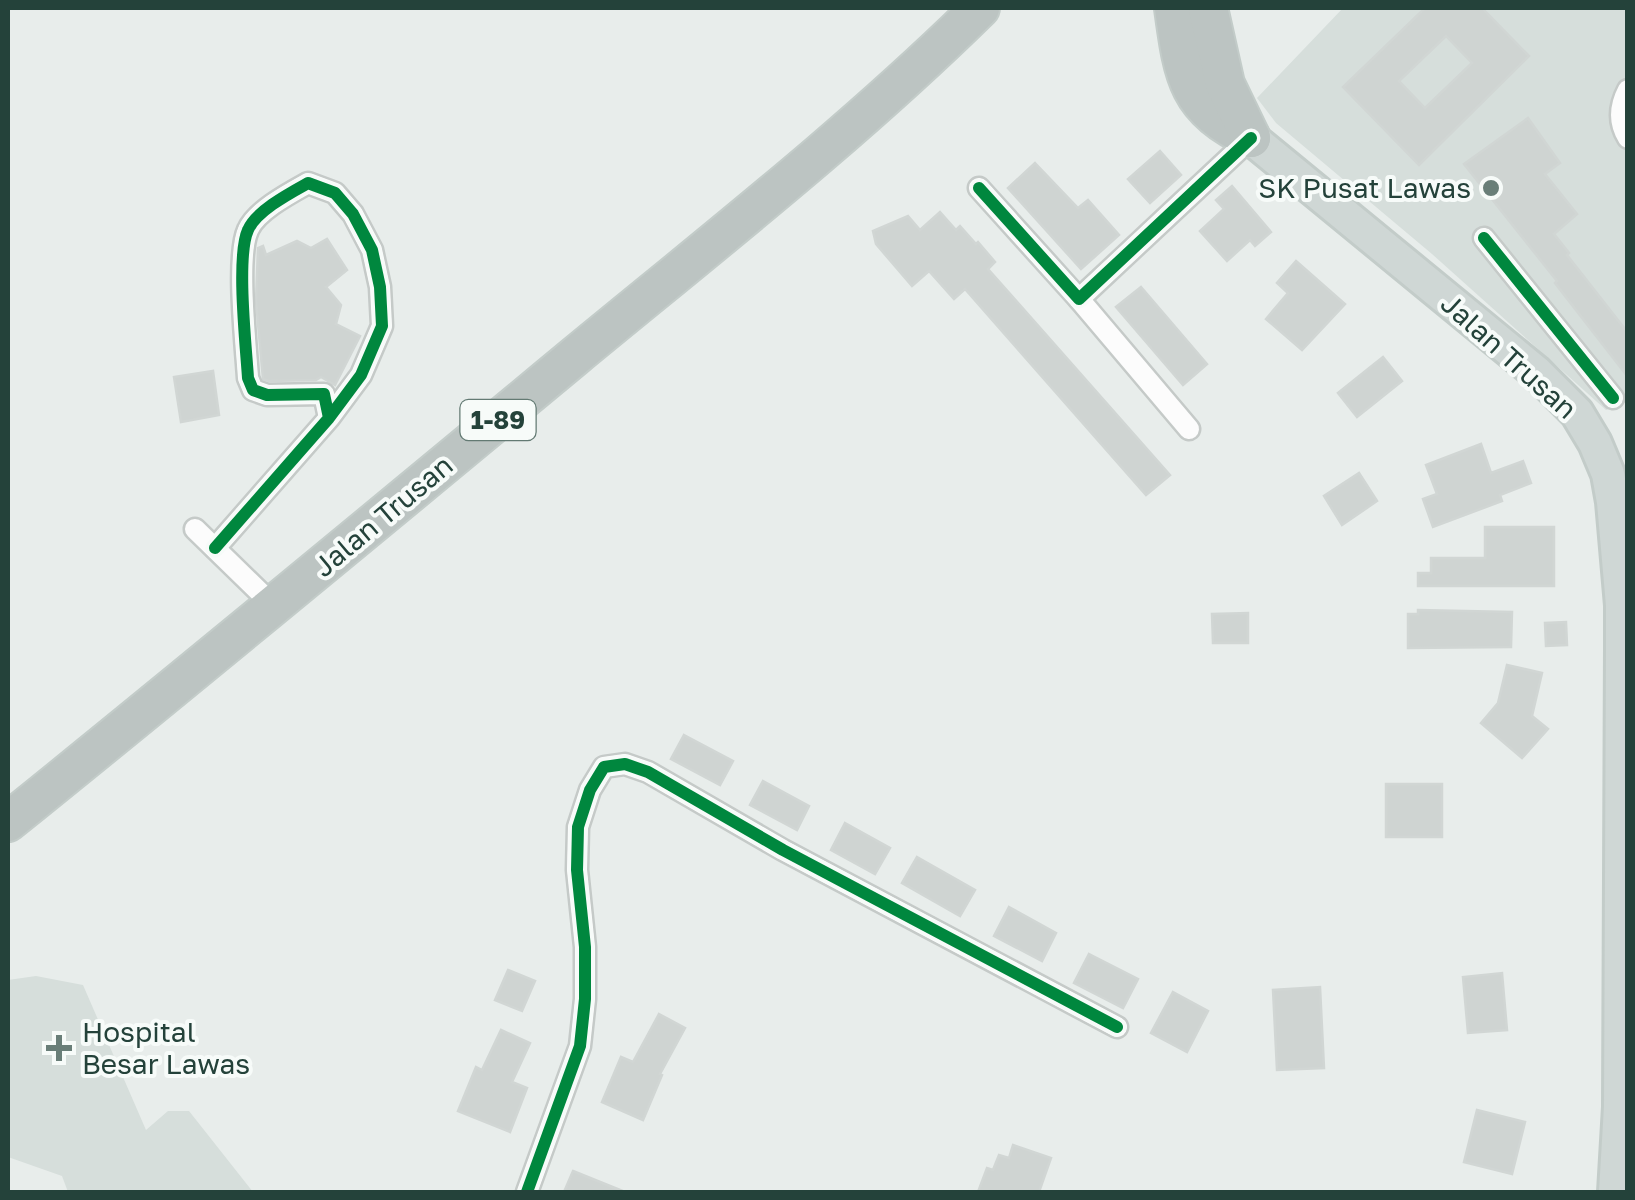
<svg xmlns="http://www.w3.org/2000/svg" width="1635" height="1200" viewBox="0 0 1635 1200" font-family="'Golos Text',sans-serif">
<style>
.built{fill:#d6dedb}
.building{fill:#cfd4d2;stroke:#d1d6d4;stroke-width:2.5;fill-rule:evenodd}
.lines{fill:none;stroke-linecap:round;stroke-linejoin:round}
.street-casing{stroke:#c5cac8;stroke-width:25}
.primary-casing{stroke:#c3ccc9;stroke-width:38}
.highway-casing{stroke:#c3ccc9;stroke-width:42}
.street{stroke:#fcfcfc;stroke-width:20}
.primary{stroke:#cfd7d5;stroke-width:32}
.highway{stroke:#bcc4c2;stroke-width:38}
.cycleway-casing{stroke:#f7fbf9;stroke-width:19}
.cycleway{stroke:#00873e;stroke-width:12}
.poi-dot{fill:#697e78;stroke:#f7fbf9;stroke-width:4}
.labels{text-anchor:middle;stroke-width:8;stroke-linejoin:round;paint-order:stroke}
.shield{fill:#f7fbf9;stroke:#637a73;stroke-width:2.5}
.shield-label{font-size:25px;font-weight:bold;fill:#24423a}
.poi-label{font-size:28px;fill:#24423a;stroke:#f7fbf9;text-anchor:end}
.street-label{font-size:28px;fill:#24423a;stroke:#f7fbf9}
</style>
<rect width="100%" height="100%" fill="#e8edeb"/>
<!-- built -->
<g class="built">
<polygon points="1343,8 1627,8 1627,402 1606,410 1432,254 1276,123 1257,98"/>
<polygon points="36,976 83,985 146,1130 168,1111 189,1111 253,1192 68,1192 62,1176 8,1157 8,980"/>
</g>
<!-- building -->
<g class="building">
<path d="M1425 8H1482L1529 56 1419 165 1343 87ZM1446 36 1472 63 1425 108 1399 81Z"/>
<polygon points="1528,118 1560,163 1545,174 1577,214 1554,234 1569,253 1567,255 1628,333 1628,377 1555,283 1557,281 1464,164"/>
<polygon points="1160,151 1181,175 1150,203 1128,179"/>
<polygon points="1035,163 1078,208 1088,200 1119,235 1081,269 1008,188"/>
<polygon points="1232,186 1271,232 1255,246 1250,240 1227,261 1200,231 1224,209 1216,200"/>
<polygon points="940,212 956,230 960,226 976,244 978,242 995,262 988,269 1170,475 1146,495 965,289 954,299 929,271 912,286 876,244 873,231 908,216 920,230"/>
<polygon points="327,239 347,270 326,287 341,305 336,324 360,336 335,385 321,377 316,380 269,381 263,379 256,301 258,248 263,246 266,255 297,241 311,248"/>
<polygon points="1296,261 1345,304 1302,350 1266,319 1288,293 1277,283"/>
<polygon points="1141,287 1207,364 1183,385 1116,307"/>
<polygon points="1383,357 1402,381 1357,417 1338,393"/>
<polygon points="213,371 219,415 181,422 174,377"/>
<polygon points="1481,444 1491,473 1523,461 1531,483 1500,495 1502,501 1433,527 1423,499 1437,494 1426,465"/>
<polygon points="1359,473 1377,501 1342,525 1324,496"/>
<polygon points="1485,527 1554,527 1554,586 1418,586 1418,573 1431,573 1431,558 1485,558"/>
<polygon points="1418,610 1512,612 1511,647 1408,648 1408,614 1418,614"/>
<polygon points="1248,613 1248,643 1213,643 1212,614"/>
<polygon points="1566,622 1567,645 1546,646 1545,623"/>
<polygon points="1507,665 1542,673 1532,716 1548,729 1522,758 1481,723 1498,703"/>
<polygon points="684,735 733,761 720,785 671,759"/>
<polygon points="763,781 809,806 797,830 750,805"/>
<rect x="1386" y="784" width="56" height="53"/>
<polygon points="845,823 890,848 875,874 831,850"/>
<polygon points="917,857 975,890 960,916 902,883"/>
<polygon points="1009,907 1056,933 1042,961 994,936"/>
<polygon points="1089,954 1138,979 1123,1008 1074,983"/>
<polygon points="508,970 535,981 522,1011 495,1000"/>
<polygon points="1502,973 1507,1030 1468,1033 1463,977"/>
<polygon points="1320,987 1324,1068 1277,1070 1273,990"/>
<polygon points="1173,992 1208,1011 1187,1052 1151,1033"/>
<polygon points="659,1014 685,1028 660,1074 662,1075 643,1120 602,1102 621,1057 633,1062"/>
<polygon points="501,1030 530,1043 512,1082 527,1088 510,1132 458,1111 476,1067 482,1070"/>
<polygon points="1477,1110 1525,1122 1512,1174 1464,1162"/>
<polygon points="1013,1145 1051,1158 1039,1192 978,1192 987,1168 993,1170 999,1155 1009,1158"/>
<polygon points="573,1171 625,1192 564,1192"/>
</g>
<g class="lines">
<!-- street casing -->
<g class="street-casing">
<g id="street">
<path d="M1628 90C1619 107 1618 122 1628 138"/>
<polyline points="979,188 1079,299 1251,138"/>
<polyline points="1484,238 1613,398"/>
<polyline points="1079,299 1189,429"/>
<polyline points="195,529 274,606"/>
<path d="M215 548 329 418 361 375 382 326 380 287 372 250 353 214 335 193 308 183C290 193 256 211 248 230 236 256 246 346 248 378L253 390 267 395 324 394 329 418"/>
<polyline points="527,1192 580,1046 585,999 585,947 577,870 578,827 590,790 604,767 625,764 648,772 783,850 1117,1027"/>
</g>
</g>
<!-- primary casing -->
<g class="primary-casing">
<polyline id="primary" points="1251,138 1536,372 1577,413 1595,443 1608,474 1613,502 1622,605 1622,649 1620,1107 1615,1192"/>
</g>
<!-- highway casing -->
<g class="highway-casing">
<g id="highway">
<path d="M1174 8C1183 73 1186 110 1251 138"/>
<polyline points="1208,8 1225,84 1251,138"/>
<path d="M8 822C198 669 386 513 574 357 711 244 853 133 980 8"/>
</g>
</g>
<!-- street -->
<use href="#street" class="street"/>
<!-- primary -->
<use href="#primary" class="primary"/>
<!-- highway -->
<use href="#highway" class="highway"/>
<!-- cycleway casing -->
<g class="cycleway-casing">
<g id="cycleway">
<polyline points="979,188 1079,299 1251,138"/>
<polyline points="1484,238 1613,398"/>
<path d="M215 548 329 418 361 375 382 326 380 287 372 250 353 214 335 193 308 183C290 193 256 211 248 230 236 256 246 346 248 378L253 390 267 395 324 394 329 418"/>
<polyline points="527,1192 580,1046 585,999 585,947 577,870 578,827 590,790 604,767 625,764 648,772 783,850 1117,1027"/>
</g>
</g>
<!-- cycleway -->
<use href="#cycleway" class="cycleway"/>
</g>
<!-- markers -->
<g class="poi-dot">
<circle cx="1491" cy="188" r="10"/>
<path d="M54 1033h10v10h10v10h-10v10h-10v-10h-10v-10h10z"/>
</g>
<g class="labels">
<!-- shield labels -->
<rect class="shield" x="460.5" y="400" width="75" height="40" rx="8"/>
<g class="shield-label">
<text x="498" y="429">1-89</text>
</g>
<!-- poi labels -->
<g class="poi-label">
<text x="1471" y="198">SK Pusat Lawas</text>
<text x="82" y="1042" text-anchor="start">Hospital<tspan x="82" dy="32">Besar Lawas</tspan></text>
</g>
<!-- street labels -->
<g class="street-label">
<text transform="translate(1509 356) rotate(42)" y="10">Jalan Trusan</text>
<text transform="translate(383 516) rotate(-40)" y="10">Jalan Trusan</text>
</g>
</g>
<!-- border -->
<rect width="1635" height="1200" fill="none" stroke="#24423a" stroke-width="20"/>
</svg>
